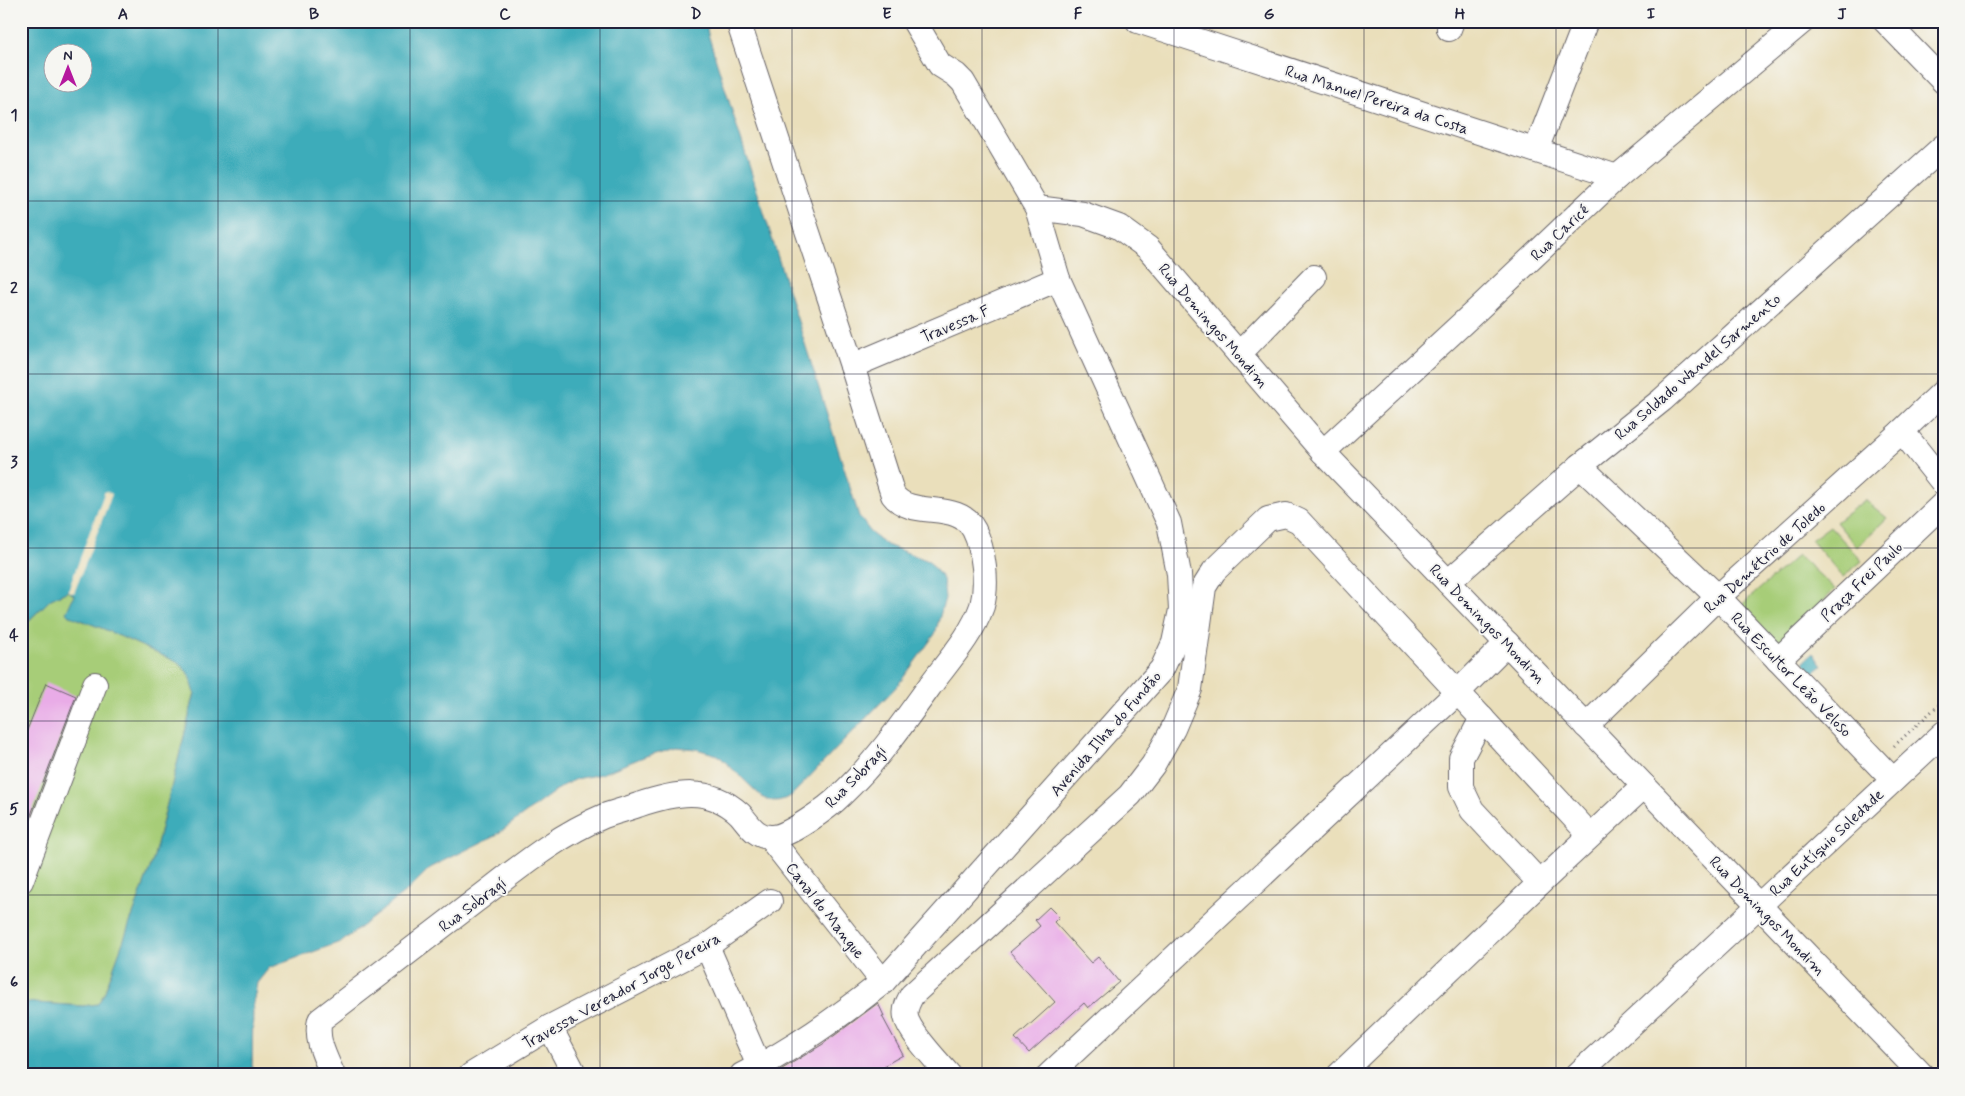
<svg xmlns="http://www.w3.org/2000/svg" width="1965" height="1096" viewBox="0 0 1965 1096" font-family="Mynerve,sans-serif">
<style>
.green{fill:#a7cd78;stroke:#64785a}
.water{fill:#3dacba;stroke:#30677a;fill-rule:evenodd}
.pier{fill:#eadfbb}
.building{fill:#e9ace7}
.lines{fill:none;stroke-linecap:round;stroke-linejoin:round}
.minor-casing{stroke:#686468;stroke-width:26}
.path{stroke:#686468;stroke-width:3;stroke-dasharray:1 4;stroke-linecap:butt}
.minor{stroke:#fff;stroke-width:24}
.grid{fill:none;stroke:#22223b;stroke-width:1;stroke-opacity:0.55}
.labels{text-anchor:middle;stroke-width:4;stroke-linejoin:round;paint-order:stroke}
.street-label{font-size:16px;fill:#22223b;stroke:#f6f6f2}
.neatline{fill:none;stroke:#22223b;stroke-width:2}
.grid-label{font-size:16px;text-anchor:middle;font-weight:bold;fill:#22223b}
</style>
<rect width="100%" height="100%" fill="#f6f6f2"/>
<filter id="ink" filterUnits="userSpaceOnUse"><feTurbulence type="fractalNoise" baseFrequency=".02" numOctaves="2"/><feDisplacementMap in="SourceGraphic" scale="10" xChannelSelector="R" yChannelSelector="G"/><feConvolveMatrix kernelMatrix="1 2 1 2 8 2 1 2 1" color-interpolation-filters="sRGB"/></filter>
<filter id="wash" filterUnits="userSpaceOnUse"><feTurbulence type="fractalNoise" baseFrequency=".0096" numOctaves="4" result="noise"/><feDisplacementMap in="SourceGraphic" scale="20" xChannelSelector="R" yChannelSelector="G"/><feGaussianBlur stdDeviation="1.12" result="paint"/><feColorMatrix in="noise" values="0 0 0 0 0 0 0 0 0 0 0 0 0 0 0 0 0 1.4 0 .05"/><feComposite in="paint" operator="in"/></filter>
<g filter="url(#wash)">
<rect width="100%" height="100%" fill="#eadfbb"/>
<!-- green -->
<g class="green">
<polygon points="1865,500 1887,518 1857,547 1836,522"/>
<polygon points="1830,526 1862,561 1843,577 1811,540"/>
<polygon points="1798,555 1835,589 1782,645 1737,609"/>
<polygon points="68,591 74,595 68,615 104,629 179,663 189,674 195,692 153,860 104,994 98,1004 83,1006 21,1002 21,628 51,599"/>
</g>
<!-- water -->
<g class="water">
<path d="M21 21H706L708 34 859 516 872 534 887 545 929 561 943 579 945 598 935 634 898 685 791 796C781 801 774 803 763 798L718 755 696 749 676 747 646 756 601 774 576 779 562 786 496 835 430 868 408 890 343 941 269 968 257 983 253 1005 252 1075H21V1002L83 1006 98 1004 104 994 153 860 195 693 189 674 179 663 104 629 68 615 66 613 74 595 68 591 51 599 21 628ZM52 52H82V82H52Z"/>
<polygon points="1813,653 1822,666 1813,673 1803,662"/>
</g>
<!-- pier -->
<polygon class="pier" points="105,491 112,494 74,593 68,591"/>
<g id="blocks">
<!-- building -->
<g class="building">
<polygon points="46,683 76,696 21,841 21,745"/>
<polygon points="1049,907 1059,917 1054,922 1091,963 1098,957 1119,982 1088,1008 1084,1003 1029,1053 1015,1038 1055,1002 1010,952 1040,926 1035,920"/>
<polygon points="878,1003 884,1016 882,1016 903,1055 885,1065 891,1075 781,1075 779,1071 823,1044"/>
</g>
</g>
</g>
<g filter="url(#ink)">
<use href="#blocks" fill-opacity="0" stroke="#686468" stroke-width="1"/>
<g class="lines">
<!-- minor casing -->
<g class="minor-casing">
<g id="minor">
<polyline points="1138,21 1617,177"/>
<polyline points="1885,21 1944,82"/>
<polyline points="1449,29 1452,21"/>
<polyline points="1536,150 1586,21"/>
<polyline points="1037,208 1083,214 1119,227 1148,248 1323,452 1922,1075"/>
<polyline points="1239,354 1314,277"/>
<polyline points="852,366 1058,279"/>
<polyline points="1902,431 1944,484"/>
<polyline points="1323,452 1478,309 1617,177 1803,21"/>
<polyline points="1580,466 1718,597 1893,780"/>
<polyline points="1448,582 1580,466 1662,400 1944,146"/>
<polyline points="1778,660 1944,503"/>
<polyline points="1482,718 1461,758 1461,787 1472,810 1540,883"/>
<polyline points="1586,726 1718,597 1902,431 1944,391"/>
<polyline points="770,838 883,982"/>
<polyline points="21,881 95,684"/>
<polyline points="707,946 763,1075"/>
<polyline points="550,1027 575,1075"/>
<path d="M333 1075C325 1057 315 1039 320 1020 372 980 424 940 475 901 516 870 556 836 604 816 615 812 627 809 638 805 674 793 709 785 740 814 749 824 756 838 772 837 788 837 829 807 841 795 876 762 904 722 932 683 950 659 972 635 982 606 988 584 984 550 974 530 958 499 912 520 893 495L855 375 738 21"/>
<polyline points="471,1075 550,1027 707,946 770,901"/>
<path d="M742 1075C793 1050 839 1017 883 982L1162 669 1174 643 1181 610 1179 574 1169 523 1058 279 1037 208 963 82 956 75 940 65 914 21"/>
<path d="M949 1075C938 1062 909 1032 906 1017 904 1009 908 1002 912 995L1130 795 1153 765 1173 729 1190 689 1204 587 1214 571 1268 519 1286 515 1299 521 1590 835"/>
<polyline points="1049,1075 1458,692 1507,643"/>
<polyline points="1339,1075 1540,883 1644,786"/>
<polyline points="1577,1075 1944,733"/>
</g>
</g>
<!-- path -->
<polyline class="path" points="1894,746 1944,700"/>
<!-- minor -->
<use href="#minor" class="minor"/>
</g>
</g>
<!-- grid -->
<path class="grid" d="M218 21V1075M410 21V1075M600 21V1075M792 21V1075M982 21V1075M1174 21V1075M1364 21V1075M1556 21V1075M1746 21V1075M21 201H1944M21 374H1944M21 548H1944M21 721H1944M21 895H1944"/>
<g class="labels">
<!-- street labels -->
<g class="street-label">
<text transform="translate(1377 99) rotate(18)" y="6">Rua Manuel Pereira da Costa</text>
<text transform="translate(1559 232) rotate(-44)" y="6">Rua Caricé</text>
<text transform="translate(955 323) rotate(-23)" y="6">Travessa F</text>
<text transform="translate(1214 325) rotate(49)" y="6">Rua Domingos Mondim</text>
<text transform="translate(1697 366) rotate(-41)" y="6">Rua Soldado Wandel Sarmento</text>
<text transform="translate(1764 557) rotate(-42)" y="6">Rua Demétrio de Toledo</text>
<text transform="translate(1861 581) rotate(-44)" y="6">Praça Frei Paulo</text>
<text transform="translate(1488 623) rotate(46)" y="6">Rua Domingos Mondim</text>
<text transform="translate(1792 674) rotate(46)" y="6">Rua Escultor Leão Veloso</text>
<text transform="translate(1105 733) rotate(-49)" y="6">Avenida Ilha do Fundão</text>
<text transform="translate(855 776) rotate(-46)" y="6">Rua Sobragí</text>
<text transform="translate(1826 842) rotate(-43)" y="6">Rua Eutíquio Soledade</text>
<text transform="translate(472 904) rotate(-37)" y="6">Rua Sobragí</text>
<text transform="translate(826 910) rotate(52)" y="6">Canal do Mangue</text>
<text transform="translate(1768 915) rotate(46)" y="6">Rua Domingos Mondim</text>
<text transform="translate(621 990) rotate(-29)" y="6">Travessa Vereador Jorge Pereira</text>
</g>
</g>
<!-- margin -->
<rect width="1965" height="1096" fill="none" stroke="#f6f6f2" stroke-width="55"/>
<!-- north arrow -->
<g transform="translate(68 68)"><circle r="24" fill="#f6f6f2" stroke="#a1a1a9"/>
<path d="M0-4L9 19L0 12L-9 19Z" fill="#b5179e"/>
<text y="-8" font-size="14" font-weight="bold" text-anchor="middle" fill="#22223b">N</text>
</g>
<rect x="28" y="28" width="1910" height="1040" class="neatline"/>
<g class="grid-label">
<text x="123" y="19">A</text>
<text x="314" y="19">B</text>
<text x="505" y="19">C</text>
<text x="696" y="19">D</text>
<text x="887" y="19">E</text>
<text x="1078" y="19">F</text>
<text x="1269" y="19">G</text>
<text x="1460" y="19">H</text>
<text x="1651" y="19">I</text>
<text x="1842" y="19">J</text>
<text x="14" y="120">1</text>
<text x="14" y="293">2</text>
<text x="14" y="467">3</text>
<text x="14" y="640">4</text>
<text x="14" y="814">5</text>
<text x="14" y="987">6</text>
</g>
</svg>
